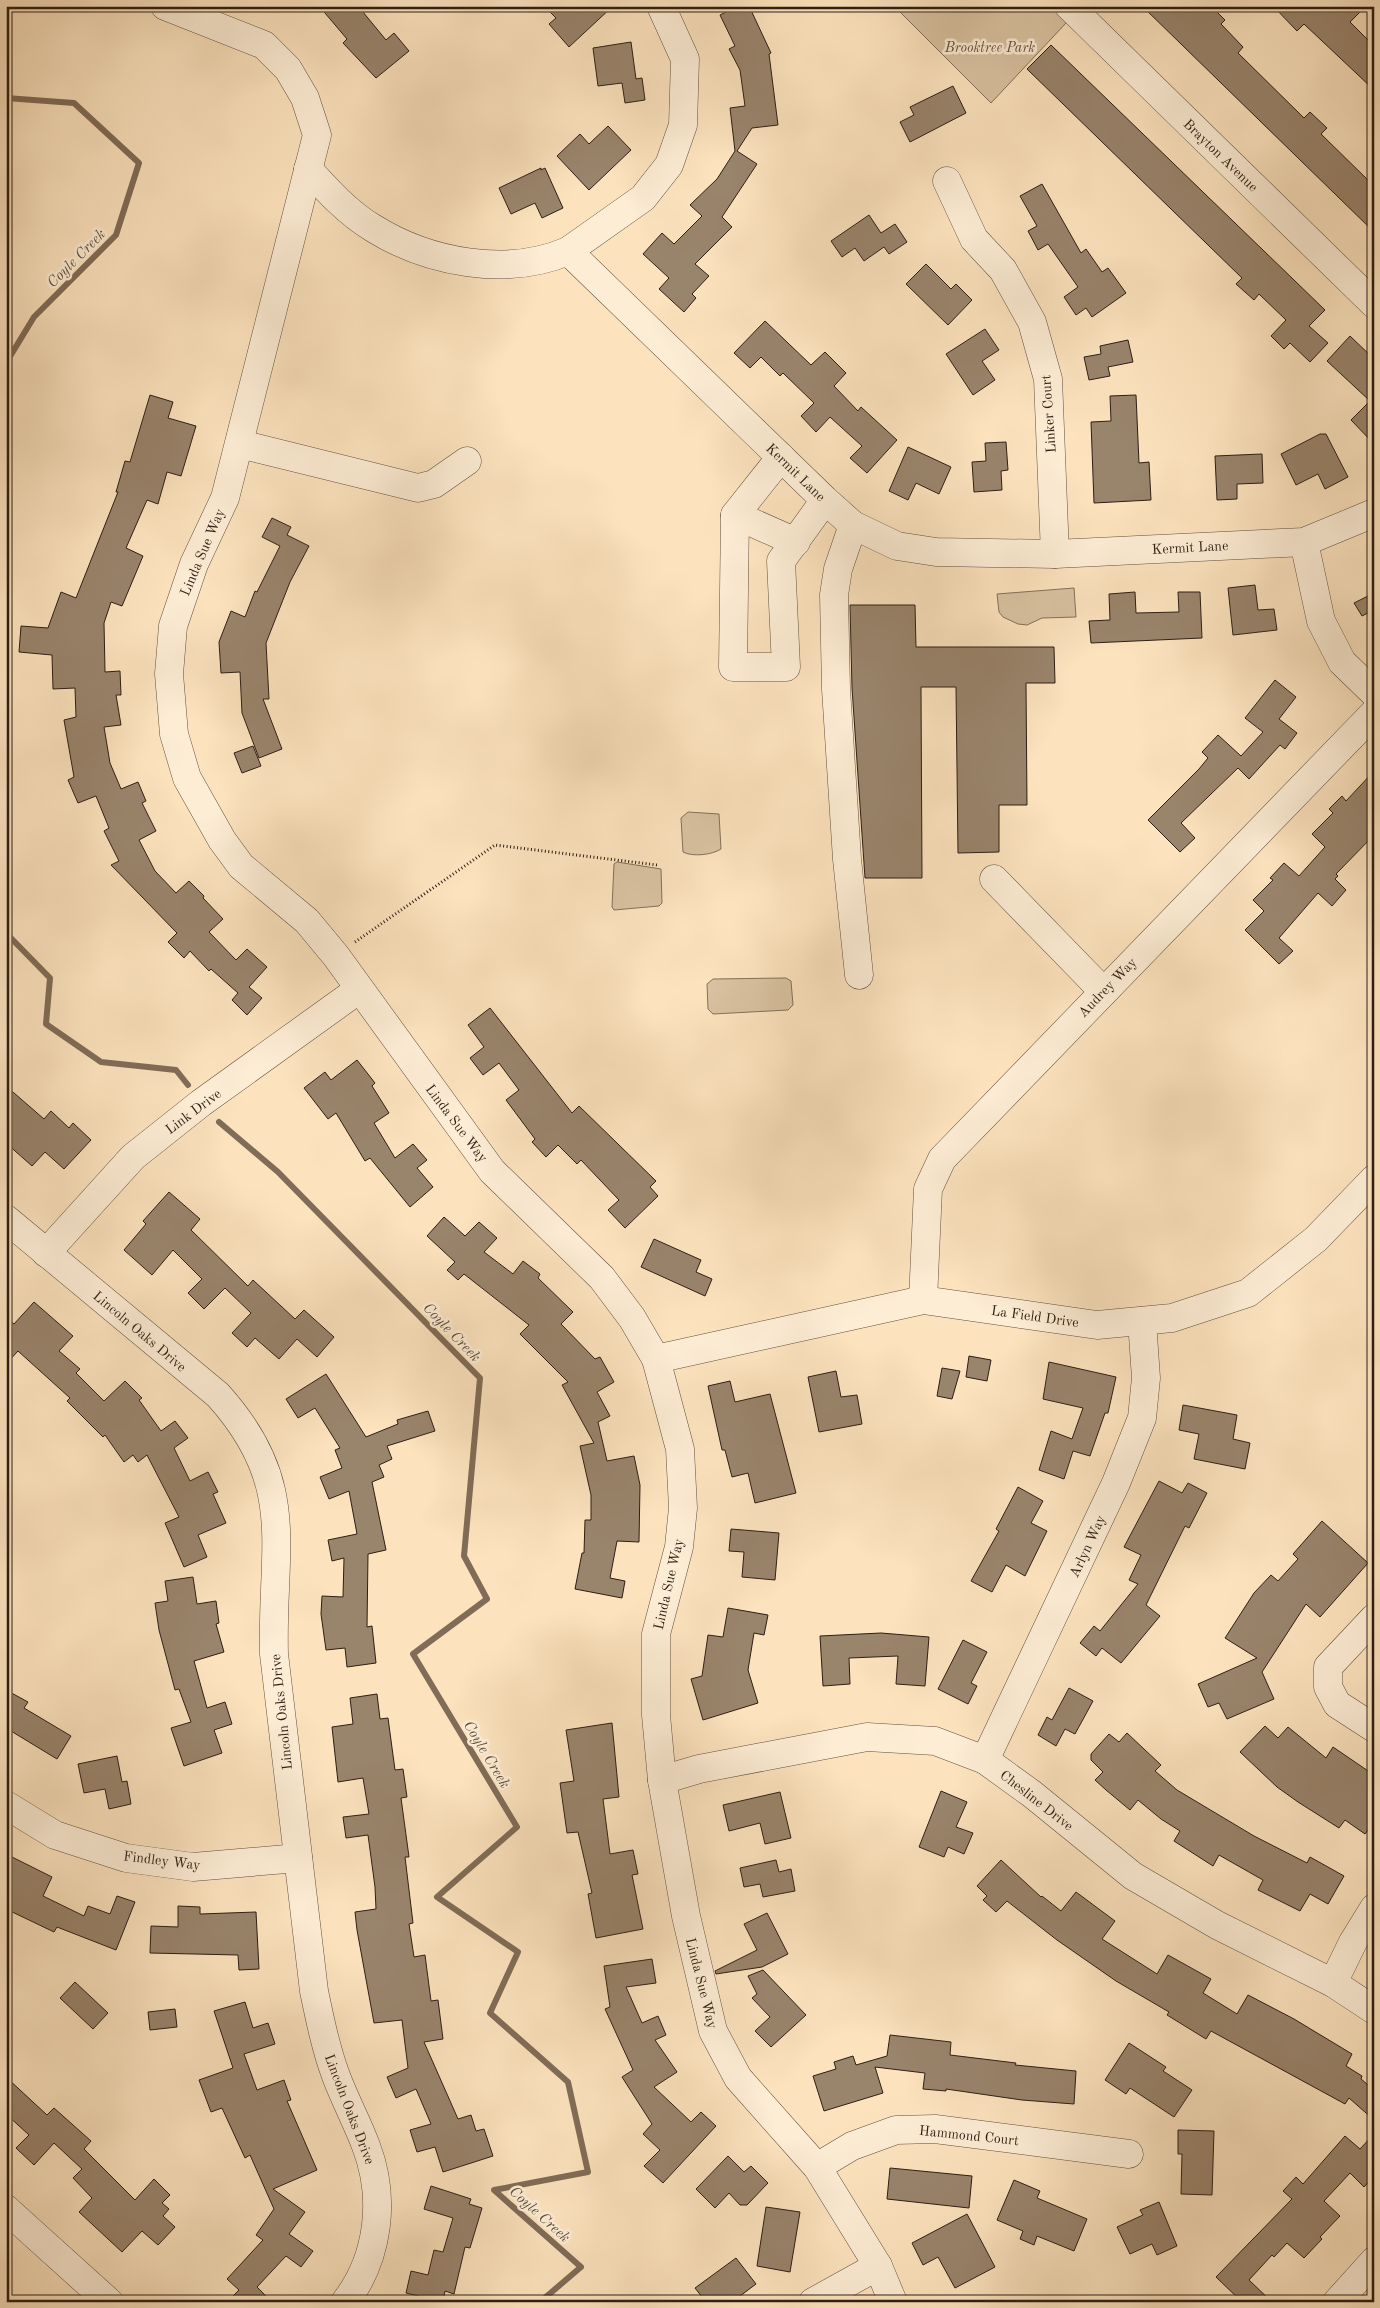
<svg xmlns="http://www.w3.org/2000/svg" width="1380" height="2308" viewBox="0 0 1380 2308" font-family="'Old Standard TT',serif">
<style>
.green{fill:#d9c2a1;stroke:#84705a}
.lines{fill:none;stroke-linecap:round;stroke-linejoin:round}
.stream{stroke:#806c57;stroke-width:6}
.building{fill:#99846c;stroke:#2e1e13}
.minor-casing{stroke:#624f3e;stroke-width:29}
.path{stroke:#2e1e13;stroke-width:3;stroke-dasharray:1 2.5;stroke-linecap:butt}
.minor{stroke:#fdedd5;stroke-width:28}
.labels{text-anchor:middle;stroke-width:5;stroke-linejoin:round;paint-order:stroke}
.park-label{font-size:14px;font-style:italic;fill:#614f3e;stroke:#fdedd5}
.street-label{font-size:14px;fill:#2e1e13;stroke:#fdedd5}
.water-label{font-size:15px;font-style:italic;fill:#5e4c3b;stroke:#fdedd5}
</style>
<rect width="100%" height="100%" fill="#fce3be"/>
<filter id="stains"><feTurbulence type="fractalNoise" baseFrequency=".004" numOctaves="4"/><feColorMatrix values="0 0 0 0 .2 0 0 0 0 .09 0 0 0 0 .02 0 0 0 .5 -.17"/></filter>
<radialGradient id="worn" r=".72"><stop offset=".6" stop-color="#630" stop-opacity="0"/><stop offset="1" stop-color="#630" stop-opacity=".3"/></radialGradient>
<!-- green -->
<g class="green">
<polygon points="894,6 1082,6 991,103"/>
<polygon points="1074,588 1076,617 1042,618 1027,625 1018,624 1003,617 999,612 997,594"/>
<path d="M688 812 719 814 721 849C712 855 692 857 683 852L681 818Z"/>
<polygon points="617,862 661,869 662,903 659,906 614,910 612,907 614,864"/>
<polygon points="786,978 791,981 793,1005 788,1010 713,1014 708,1009 707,984 713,979"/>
</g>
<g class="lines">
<!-- stream -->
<g class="stream">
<polyline points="6,98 74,103 139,163 116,235 34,317 6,363"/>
<polyline points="6,933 50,978 46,1024 101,1062 176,1070 188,1085"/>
<polyline points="219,1122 278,1172 480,1378 464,1556 487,1599 413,1654 517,1827 437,1897 518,1952 490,2013 568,2082 588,2172 494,2190 581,2267 540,2302"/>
</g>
</g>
<!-- building -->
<g class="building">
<polygon points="319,6 358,6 386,40 394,33 409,51 376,78 343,43 347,39"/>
<polygon points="544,6 613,6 569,47 549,24 556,18"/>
<polygon points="738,6 749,6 771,53 769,54 778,125 752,128 737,151 757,164 722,217 732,227 695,264 709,276 692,294 696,298 684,312 659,289 669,278 643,254 662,233 674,244 702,216 690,205 717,179 735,151 730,108 745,106 740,70 729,49 735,46 720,15"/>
<polygon points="1142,6 1211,6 1225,20 1221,24 1243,47 1238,53 1304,118 1310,112 1327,128 1321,134 1374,186 1374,232"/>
<polygon points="1273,6 1366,6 1350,22 1374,46 1374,90 1304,24 1297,31"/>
<polygon points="631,42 636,79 642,78 645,100 625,103 622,83 598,86 593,48"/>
<polygon points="1051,45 1325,310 1309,326 1328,343 1310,362 1290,343 1284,349 1271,336 1286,320 1259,294 1254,300 1236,284 1242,278 1027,69"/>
<polygon points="953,86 966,113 910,142 900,122 914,115 910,107"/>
<polygon points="608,126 631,150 589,190 557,156 580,134 589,144"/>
<polygon points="541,168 541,170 545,168 563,208 542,218 535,203 511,214 499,188"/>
<polygon points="1042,184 1081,253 1086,249 1102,272 1108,268 1126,293 1092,317 1086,308 1076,315 1064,297 1078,287 1048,244 1038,250 1028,231 1037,226 1020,196"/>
<polygon points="869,215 881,233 895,224 907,242 889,254 884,247 864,261 855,248 842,257 831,241"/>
<polygon points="926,264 951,289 956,284 972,300 948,325 906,284"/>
<polygon points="765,321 811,365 825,352 846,373 834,386 858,411 861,407 897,440 867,473 850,458 862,446 830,417 816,432 801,416 814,403 783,373 780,376 761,357 750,368 734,353"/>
<polygon points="985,329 999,350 982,361 995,380 973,395 946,354"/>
<polygon points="1350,336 1374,359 1374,444 1351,420 1370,401 1327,361"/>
<polygon points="1128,340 1133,362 1108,367 1110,376 1089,380 1084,357 1101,354 1100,346"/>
<polygon points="150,395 173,402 168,418 196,426 181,476 167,472 158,504 147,500 126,548 143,556 122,606 111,602 104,623 105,672 120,671 121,695 116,695 121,725 104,727 110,763 121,789 138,782 146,801 142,803 156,831 139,840 155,871 176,893 189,881 204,896 203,898 223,919 209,932 236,960 247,949 267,967 249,987 262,998 247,1015 232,1000 238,993 211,969 209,971 190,951 184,958 168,942 177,933 111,865 119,861 104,831 109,828 96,796 78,803 68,780 74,777 64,720 76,717 75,688 53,689 52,655 19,652 21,626 48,628 61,592 76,598 118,492 116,492 125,461 130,462"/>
<polygon points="1136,395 1139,463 1149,462 1151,500 1094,503 1091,422 1111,421 1110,396"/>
<polygon points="1320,434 1326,434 1348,477 1325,489 1318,474 1296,485 1281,454"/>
<polygon points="1006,442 1008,470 1001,471 1002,490 974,492 972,462 986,461 985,443"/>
<polygon points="908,447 951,467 939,494 916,483 908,500 889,491"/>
<polygon points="1262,454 1263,483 1237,484 1237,499 1217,500 1215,456"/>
<polygon points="272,518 291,527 287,535 309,546 290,582 266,643 269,699 263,699 282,749 259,758 242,713 240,672 221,673 219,642 231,611 245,617 255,591 257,592 280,546 262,537"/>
<polygon points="1255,585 1258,610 1274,609 1277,630 1233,635 1228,588"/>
<polygon points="1135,592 1136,613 1179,612 1178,592 1200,592 1202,638 1091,643 1089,621 1110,620 1109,594"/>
<polygon points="1374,593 1374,610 1362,616 1354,603"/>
<polygon points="850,605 915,605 916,647 1054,647 1055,683 1026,683 1027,805 999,805 999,852 958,853 956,687 921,687 922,878 865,878 852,688"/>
<polygon points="1275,680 1296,697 1279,719 1297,733 1285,749 1280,745 1249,779 1238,768 1181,823 1195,838 1180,852 1148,820 1199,769 1208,758 1202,752 1218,735 1241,756 1263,732 1245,718"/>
<polygon points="253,746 261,766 242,773 234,753"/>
<polygon points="1374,771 1374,835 1336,874 1338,876 1335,879 1346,890 1332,906 1318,893 1279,938 1293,951 1279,964 1245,930 1264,911 1253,900 1273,880 1270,878 1284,863 1299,876 1325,847 1312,834 1333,813 1329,809 1342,796 1346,801"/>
<polygon points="490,1008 572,1113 579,1106 656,1181 650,1187 658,1196 625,1228 608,1210 619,1200 581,1160 577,1164 558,1145 546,1157 532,1142 535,1139 506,1100 519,1090 499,1063 483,1075 470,1058 484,1047 468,1025"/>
<polygon points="357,1060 375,1083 372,1086 389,1113 374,1123 395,1158 413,1144 427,1160 417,1168 433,1187 410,1207 370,1158 365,1161 336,1113 328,1119 304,1088 325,1072 331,1080"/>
<polygon points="6,1086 44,1119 51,1111 69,1128 73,1123 91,1140 64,1169 45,1152 32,1166 6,1143"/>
<polygon points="169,1192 200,1219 191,1230 248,1286 253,1280 295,1319 304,1310 334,1337 317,1357 297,1339 279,1359 255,1338 247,1347 232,1333 251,1313 225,1288 204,1309 188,1293 202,1279 173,1250 152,1275 124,1250 146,1224 143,1221"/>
<polygon points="444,1217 465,1236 479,1222 497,1238 484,1252 513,1274 523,1261 540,1274 538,1278 573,1312 561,1324 595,1359 600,1357 614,1382 597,1392 610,1416 598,1422 607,1461 634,1456 640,1485 639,1542 617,1541 610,1578 625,1581 622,1598 575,1589 582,1553 584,1553 585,1520 591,1520 591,1495 580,1446 594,1443 562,1385 568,1382 520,1334 529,1325 464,1274 458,1280 447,1270 455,1262 427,1236"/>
<polygon points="654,1239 701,1260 696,1272 712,1279 705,1296 641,1267"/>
<polygon points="34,1302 73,1336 59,1351 80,1369 76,1373 104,1401 125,1381 142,1398 139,1400 161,1431 175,1421 188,1438 174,1448 190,1481 208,1472 218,1492 213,1494 226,1523 198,1535 207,1557 184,1567 165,1523 179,1517 147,1455 138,1462 133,1455 124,1462 105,1435 103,1437 67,1401 70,1398 18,1351 6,1364 6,1317 14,1324"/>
<polygon points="969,1356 991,1360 987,1381 966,1377"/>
<polygon points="1049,1362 1116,1377 1108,1413 1105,1413 1090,1456 1073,1451 1064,1479 1039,1470 1051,1431 1072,1439 1083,1408 1043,1399"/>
<polygon points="942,1368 960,1371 952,1399 937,1396"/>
<polygon points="836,1371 841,1397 857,1395 862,1424 819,1432 808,1377"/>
<polygon points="326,1374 366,1437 398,1424 397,1420 428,1411 435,1431 387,1446 392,1459 379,1465 384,1477 372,1482 386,1550 368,1554 367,1627 372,1626 376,1663 347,1667 345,1648 326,1650 321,1614 322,1596 343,1597 344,1558 332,1561 328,1540 357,1534 349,1491 329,1499 320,1477 342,1468 335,1450 340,1448 315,1408 298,1418 286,1399"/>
<polygon points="730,1381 735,1402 770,1394 796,1493 755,1503 748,1473 732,1477 725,1450 722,1450 708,1386"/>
<polygon points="1183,1405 1237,1415 1233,1439 1250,1443 1245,1469 1194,1459 1199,1434 1179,1430"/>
<polygon points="1159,1481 1182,1493 1188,1483 1207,1493 1189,1528 1185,1526 1146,1605 1160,1616 1121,1663 1102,1648 1096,1656 1080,1643 1094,1626 1100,1631 1138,1584 1129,1580 1141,1555 1124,1547"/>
<polygon points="1018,1487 1043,1501 1031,1523 1047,1531 1025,1576 1006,1565 992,1592 971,1581 999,1531 996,1529"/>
<polygon points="1322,1521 1368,1563 1320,1617 1306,1604 1262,1672 1274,1699 1227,1719 1219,1703 1208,1707 1198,1684 1257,1658 1225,1638 1254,1593 1271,1575 1278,1581 1298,1559 1293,1554"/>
<polygon points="731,1529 779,1533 775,1580 742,1577 744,1552 729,1551"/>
<polygon points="193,1577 197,1604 216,1601 219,1623 216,1624 224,1652 194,1661 207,1708 225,1702 232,1724 214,1730 222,1753 184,1766 171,1728 191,1722 179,1689 175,1690 159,1630 155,1603 168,1601 165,1581"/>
<polygon points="728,1608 768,1615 764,1635 754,1633 748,1670 758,1703 703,1720 691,1679 702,1676 708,1635 723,1637"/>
<polygon points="881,1633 929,1637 925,1686 896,1684 898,1656 849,1658 850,1684 823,1686 820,1636"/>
<polygon points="963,1640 987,1652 971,1683 977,1686 968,1704 938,1689"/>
<polygon points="1069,1688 1093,1701 1075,1734 1065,1729 1056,1746 1038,1735 1047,1717 1052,1720"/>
<polygon points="6,1690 28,1702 24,1708 71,1736 57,1759 6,1728"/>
<polygon points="377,1694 380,1719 388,1718 395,1770 403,1769 407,1797 401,1798 409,1857 405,1857 413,1923 409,1924 414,1957 425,1955 431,2001 438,2000 443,2039 424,2042 458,2119 471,2115 476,2131 484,2129 493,2156 443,2172 435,2147 417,2152 410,2130 431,2124 416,2089 396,2098 387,2077 408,2068 402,2020 374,2023 357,1930 355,1912 376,1909 375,1887 368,1835 346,1838 343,1817 369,1814 363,1778 338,1782 332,1727 353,1724 350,1698"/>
<polygon points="612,1723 619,1797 603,1799 610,1854 633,1850 638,1874 632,1875 643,1929 596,1938 588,1894 592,1893 578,1832 567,1833 560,1783 574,1781 566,1730"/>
<polygon points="1265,1726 1278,1738 1288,1727 1326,1758 1333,1747 1374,1775 1374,1822 1365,1834 1345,1820 1339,1828 1298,1802 1277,1787 1240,1752"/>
<polygon points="1127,1733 1161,1765 1155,1771 1177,1790 1254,1836 1307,1863 1310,1857 1344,1876 1328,1904 1310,1894 1300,1911 1258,1890 1263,1880 1219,1855 1213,1866 1174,1841 1180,1831 1161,1819 1138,1800 1130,1810 1106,1790 1095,1780 1103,1772 1091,1760 1091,1754 1109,1734 1119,1742"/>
<polygon points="117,1756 122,1782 127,1781 131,1804 109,1809 105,1789 84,1793 78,1764"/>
<polygon points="941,1791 967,1802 956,1827 973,1833 964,1854 948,1847 944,1857 919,1847"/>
<polygon points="780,1792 791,1838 765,1844 760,1823 729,1831 723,1805"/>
<polygon points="6,1854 52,1877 43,1896 84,1916 88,1906 110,1914 117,1896 135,1902 116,1950 57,1927 54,1932 6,1909"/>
<polygon points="776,1860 779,1872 791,1869 795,1891 763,1897 760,1884 744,1887 740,1868"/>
<polygon points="1001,1860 1041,1897 1042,1896 1061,1911 1076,1892 1115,1921 1102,1939 1157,1974 1168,1955 1211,1979 1203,1993 1237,2014 1248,1995 1294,2019 1352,2054 1346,2066 1362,2076 1361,2079 1374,2090 1374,2120 1349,2098 1345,2104 1211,2031 1206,2039 1167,2015 1169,2012 1116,1981 1057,1940 1007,1901 996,1912 983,1900 987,1896 977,1886"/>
<polygon points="178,1906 200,1907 200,1914 256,1912 259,1969 239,1970 238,1955 150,1953 151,1926 178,1927"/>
<polygon points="767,1913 788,1954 762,1967 716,1974 715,1971 757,1950 744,1924"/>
<polygon points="652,1959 656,1983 626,1987 642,2023 658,2016 666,2035 655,2040 677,2072 654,2087 691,2122 701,2112 716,2126 663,2183 644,2166 660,2150 643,2134 652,2124 622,2077 633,2070 605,2009 610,2007 604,1966"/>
<polygon points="763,1970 806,2015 771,2047 755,2031 770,2017 752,1998 757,1994 748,1976"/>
<polygon points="75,1982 108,2013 93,2029 60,1998"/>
<polygon points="245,2002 253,2028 268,2023 275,2044 244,2054 257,2090 284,2080 291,2100 287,2101 317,2170 273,2189 305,2212 289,2234 313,2251 301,2267 286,2256 257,2287 272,2302 227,2302 239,2290 227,2279 263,2240 256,2235 274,2209 250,2155 245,2158 222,2108 211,2112 199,2080 233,2068 214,2011"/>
<polygon points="175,2009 177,2027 150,2030 148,2012"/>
<polygon points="890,2035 951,2042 950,2055 1016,2063 1015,2065 1076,2071 1074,2104 1022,2100 946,2089 946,2091 923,2089 925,2073 875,2067 883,2093 824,2111 813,2076 836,2069 834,2062 853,2056 856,2065 887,2056"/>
<polygon points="1129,2043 1166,2067 1163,2071 1192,2090 1174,2117 1130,2088 1126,2094 1105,2080"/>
<polygon points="6,2077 47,2115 54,2108 91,2141 84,2149 135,2200 154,2179 170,2195 162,2203 169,2209 163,2216 175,2227 158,2245 142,2231 122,2252 79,2212 92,2198 73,2178 82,2169 54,2143 34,2165 16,2148 29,2135 6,2114"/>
<polygon points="1178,2130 1214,2131 1212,2195 1181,2194 1182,2154 1178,2154"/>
<polygon points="1374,2134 1374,2176 1364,2187 1350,2173 1324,2201 1340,2216 1320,2237 1322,2239 1304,2258 1287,2243 1274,2257 1272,2255 1249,2280 1272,2302 1242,2302 1216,2277 1292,2199 1283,2191 1296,2177 1303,2184 1345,2136 1360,2149"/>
<polygon points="728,2156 744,2172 751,2166 768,2183 747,2205 740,2205 729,2193 715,2208 696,2189"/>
<polygon points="890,2168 972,2176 969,2208 887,2199"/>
<polygon points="1014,2180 1040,2191 1037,2198 1087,2219 1074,2251 1037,2236 1034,2245 1020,2239 1023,2231 997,2220"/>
<polygon points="431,2186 471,2199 469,2204 482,2208 470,2248 465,2247 454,2294 445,2291 443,2302 406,2293 411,2271 428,2275 434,2250 443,2252 453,2218 424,2209"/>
<polygon points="1159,2202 1177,2246 1157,2255 1152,2244 1130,2254 1117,2227 1143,2215 1140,2210"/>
<polygon points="766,2207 800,2212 790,2272 757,2266"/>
<polygon points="967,2214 995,2267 955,2288 938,2257 923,2265 912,2243"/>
<polygon points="736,2258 756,2284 732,2302 706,2302 695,2288"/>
</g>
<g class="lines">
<!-- minor casing -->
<g class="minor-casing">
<g id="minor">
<polyline points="165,6 264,45 288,69 305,98 317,135 225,498 194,564 173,626 169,674 174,734 187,778 222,840 241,866 307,921 336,956 492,1171 602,1278 632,1318 656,1359 680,1449 683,1508 679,1547 656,1634 656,1715 662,1780 686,1916 713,2031 738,2078 817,2167 878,2266 893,2302"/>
<polyline points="1069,6 1374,304"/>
<path d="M308 169C328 191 348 213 373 228 429 263 507 277 568 251L825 500 853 525 897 546 936 552 1055 554 1304 542 1374 513"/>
<polyline points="947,181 974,239 1003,270 1032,322 1048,379 1055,554"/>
<polyline points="568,251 643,198 669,165 683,125 685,59 661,6"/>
<polyline points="240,444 418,488 434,484 467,461"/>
<polyline points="781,457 735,515 733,667 786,667 781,561 825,500"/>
<polyline points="735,515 796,542"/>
<polyline points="853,525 838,569 834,595 836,689 847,859 859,975"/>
<polyline points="1304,542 1321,621 1342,662 1374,693"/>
<polyline points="994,879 1103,991"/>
<path d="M6 1219 218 1395C299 1485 271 1546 274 1654L314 1991C320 2020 326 2049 336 2076 345 2100 357 2122 366 2146 386 2198 379 2258 345 2302"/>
<polyline points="46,1253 133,1157 201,1103 358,990"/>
<polyline points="923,1300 928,1189 942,1159 1374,713"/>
<polyline points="656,1359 923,1300 1097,1325 1172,1318 1248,1293 1316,1239 1374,1179"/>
<polyline points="1374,1618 1328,1667 1328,1687 1337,1704 1374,1728"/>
<polyline points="985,1760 1116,1483 1142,1418 1146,1378 1142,1321"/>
<polyline points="662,1780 699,1769 867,1737 935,1741 985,1760 1032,1794 1133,1876 1217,1925 1333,1983 1374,2010"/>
<polyline points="6,1805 55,1835 126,1858 193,1867 298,1858"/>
<polyline points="1333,1983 1353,1942 1374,1908"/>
<polyline points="817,2167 852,2146 896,2130 935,2129 1129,2154"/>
<polyline points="6,2209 109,2302"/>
<polyline points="813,2302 878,2266"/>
<polyline points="1337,2302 1374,2261"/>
</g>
</g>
<!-- path -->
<polyline class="path" points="355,942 495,845 657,865"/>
<!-- minor -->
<use href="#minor" class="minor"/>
</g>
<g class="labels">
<!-- park labels -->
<g class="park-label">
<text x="990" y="52">Brooktree Park</text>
</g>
<!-- street labels -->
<g class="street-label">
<text transform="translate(1221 155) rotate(44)" y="5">Brayton Avenue</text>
<text transform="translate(1048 414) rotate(-94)" y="5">Linker Court</text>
<text transform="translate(796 472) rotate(44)" y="5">Kermit Lane</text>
<text transform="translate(1190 547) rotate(-3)" y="5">Kermit Lane</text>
<text transform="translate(202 552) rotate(-67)" y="5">Linda Sue Way</text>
<text transform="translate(1107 987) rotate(-46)" y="5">Audrey Way</text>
<text transform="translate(193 1111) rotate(-37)" y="5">Link Drive</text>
<text transform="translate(457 1123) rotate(53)" y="5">Linda Sue Way</text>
<text transform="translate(1035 1316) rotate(8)" y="5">La Field Drive</text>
<text transform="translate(140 1331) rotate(40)" y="5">Lincoln Oaks Drive</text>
<text transform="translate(1087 1546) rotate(-65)" y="5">Arlyn Way</text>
<text transform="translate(668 1584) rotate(-77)" y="5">Linda Sue Way</text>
<text transform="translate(281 1712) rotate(-96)" y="5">Lincoln Oaks Drive</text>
<text transform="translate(1037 1800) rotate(38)" y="5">Chesline Drive</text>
<text transform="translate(162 1860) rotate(7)" y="5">Findley Way</text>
<text transform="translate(702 1983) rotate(76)" y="5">Linda Sue Way</text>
<text transform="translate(350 2109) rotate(69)" y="5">Lincoln Oaks Drive</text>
<text transform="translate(969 2135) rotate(6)" y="5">Hammond Court</text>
</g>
<!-- water labels -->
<g class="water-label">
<text transform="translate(76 258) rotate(-45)" y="5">Coyle Creek</text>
<text transform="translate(452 1332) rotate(46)" y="5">Coyle Creek</text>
<text transform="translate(487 1754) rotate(59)" y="5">Coyle Creek</text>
<text transform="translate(540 2214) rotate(42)" y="5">Coyle Creek</text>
</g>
</g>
<!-- margin -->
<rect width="1380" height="2308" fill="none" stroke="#fce3be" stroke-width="25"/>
<rect x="8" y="8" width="1365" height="2293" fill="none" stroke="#2e1e13" stroke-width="2.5"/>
<rect x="12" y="12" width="1355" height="2283" fill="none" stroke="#2e1e13"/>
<rect width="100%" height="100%" filter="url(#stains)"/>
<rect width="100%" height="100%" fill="url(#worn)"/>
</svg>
